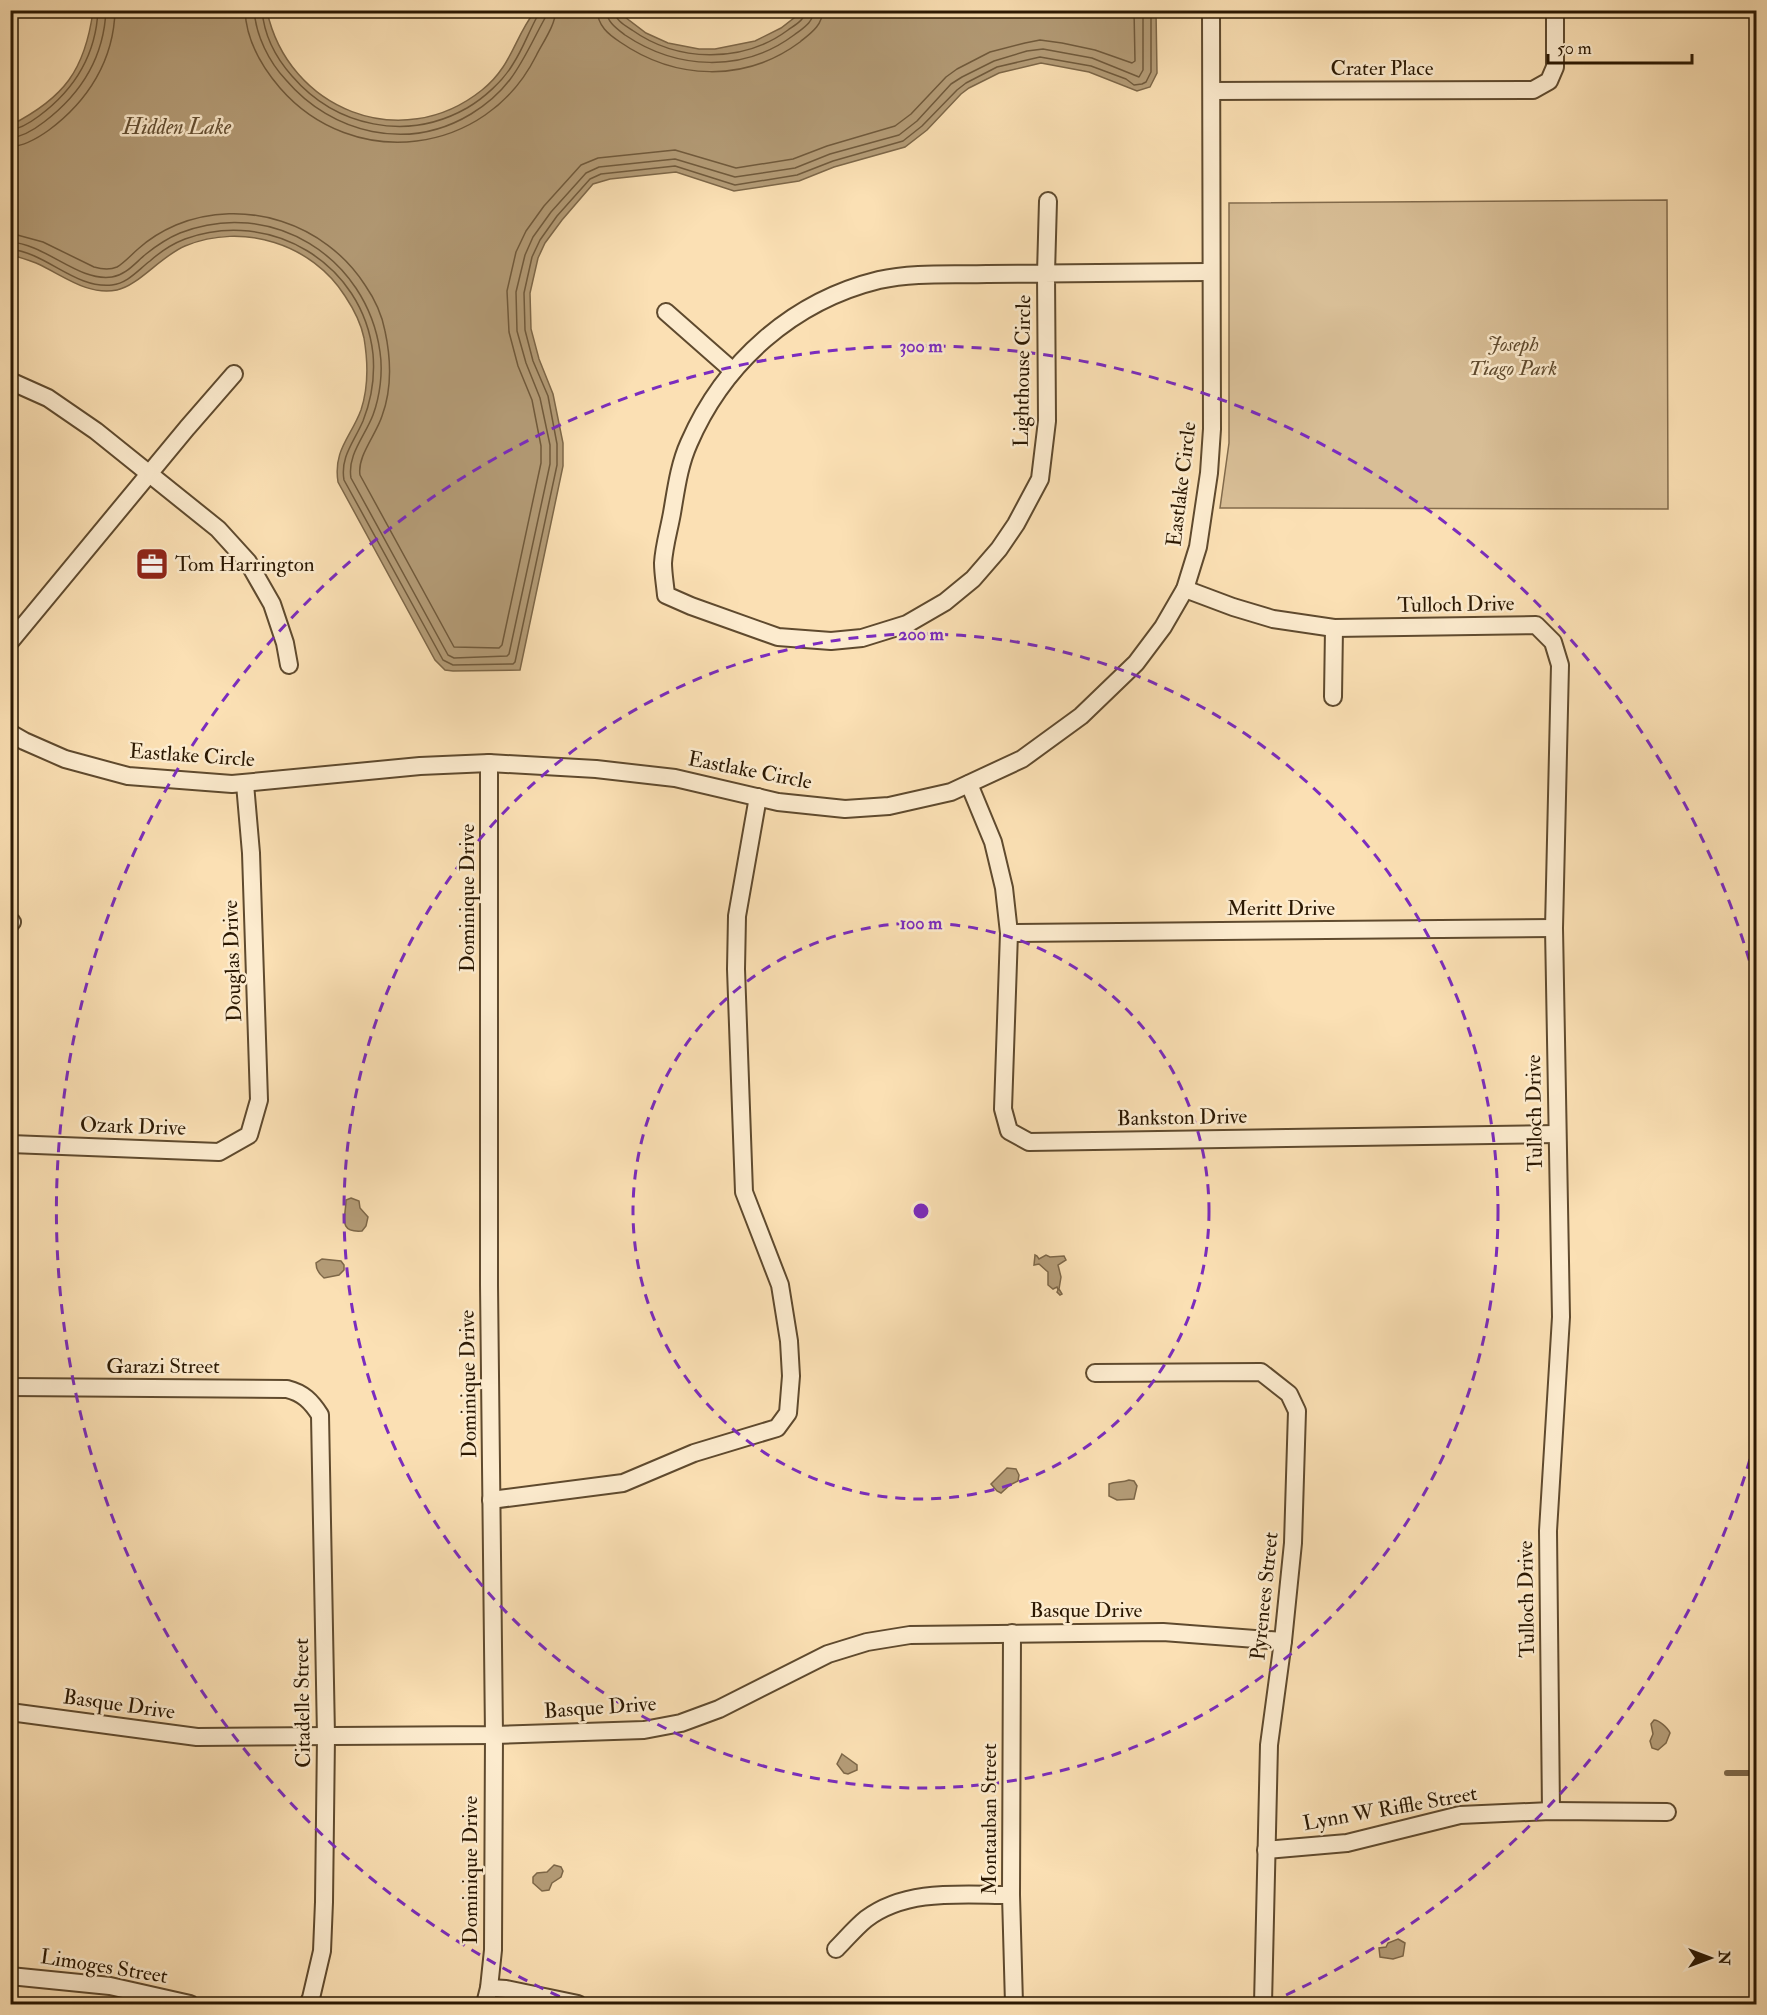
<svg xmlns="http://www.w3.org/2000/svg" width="1767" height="2015" viewBox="0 0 1767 2015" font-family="'IM FELL Double Pica',serif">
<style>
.green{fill:#d8be96;stroke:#826b4c;stroke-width:1.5}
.water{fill:#b49c77;stroke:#7d6748;stroke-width:1.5}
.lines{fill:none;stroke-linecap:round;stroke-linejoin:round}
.shore{stroke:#705a3c;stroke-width:1.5}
.stream{stroke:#7d6748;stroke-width:6}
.minor-casing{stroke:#5f4a2e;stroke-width:20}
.minor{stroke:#fcebce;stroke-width:16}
.ring{fill:none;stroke:#7b2cbf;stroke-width:3;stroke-dasharray:10 8}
.labels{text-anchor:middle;stroke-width:5;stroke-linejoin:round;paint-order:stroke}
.street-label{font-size:21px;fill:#2b1802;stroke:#fcebce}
.park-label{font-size:21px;font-style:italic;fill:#5f4a2e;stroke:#fcebce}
.poi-label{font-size:21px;fill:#2b1802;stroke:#fcebce;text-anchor:start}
.water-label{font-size:22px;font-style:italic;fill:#624d31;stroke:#fcebce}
.centre{fill:#7b2cbf;stroke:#fcebce;stroke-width:3}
.ring-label{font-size:18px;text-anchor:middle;font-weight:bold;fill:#7b2cbf;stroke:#fcebce;stroke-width:5;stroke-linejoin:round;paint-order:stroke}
</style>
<rect width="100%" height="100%" fill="#fbe0b4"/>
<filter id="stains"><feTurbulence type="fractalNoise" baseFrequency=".00333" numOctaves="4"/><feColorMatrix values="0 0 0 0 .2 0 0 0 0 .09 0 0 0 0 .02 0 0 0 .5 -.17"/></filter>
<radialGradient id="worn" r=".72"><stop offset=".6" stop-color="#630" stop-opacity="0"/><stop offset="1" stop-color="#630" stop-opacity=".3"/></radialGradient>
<!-- green -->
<polygon class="green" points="1667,200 1668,509 1220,508 1229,443 1229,203"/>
<!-- water -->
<g class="water">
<path d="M93 11H267C288 109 401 155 482 90 512 66 514 38 535 11H617L646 33 668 43 699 49H715L755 41 781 28 803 11H1156L1157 73 1150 87 1137 91 1089 72 1041 63 999 73 969 88 961 94 927 130 905 147 834 167 799 181 734 191 676 172 610 179 593 184 562 220 545 243 538 258 530 293 531 329 539 359 553 394 563 443V466L520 670 453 671 445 670 435 660 338 482C333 450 351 437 361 410 369 386 368 362 364 338 361 323 353 308 345 296 312 244 243 222 185 246 161 256 138 286 117 290 87 296 63 275 36 263 28 260 19 257 11 255V125C64 98 85 70 93 11Z"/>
<path d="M351 1198 359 1201 360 1208 368 1217 366 1226 362 1231C337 1233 346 1216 346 1200Z"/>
<polygon points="1035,1255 1037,1256 1039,1259 1046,1255 1050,1257 1064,1256 1066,1260 1058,1265 1061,1277 1059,1289 1062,1294 1060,1295 1057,1292 1058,1290 1057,1287 1053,1289 1048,1285 1048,1272 1039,1264 1034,1265"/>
<path d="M322 1259 341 1261 344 1265V1270L339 1275 324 1278C319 1274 316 1269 316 1263Z"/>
<polygon points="1007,1468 1016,1469 1019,1475 1018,1481 1010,1485 1001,1493 997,1491 991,1484"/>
<path d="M1129 1480 1134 1481 1137 1486 1134 1499 1117 1500 1109 1496V1484C1116 1481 1122 1483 1129 1480Z"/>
<path d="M1654 1720C1659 1720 1668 1728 1670 1733L1666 1743 1658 1750 1652 1748 1650 1741 1653 1734 1651 1724Z"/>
<polygon points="842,1754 857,1765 857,1770 848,1774 844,1773 837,1764"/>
<polygon points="554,1865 561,1867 563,1871 561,1877 552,1883 549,1890 542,1891 533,1883 533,1877 537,1873 547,1872"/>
<polygon points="1398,1939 1405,1943 1403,1956 1393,1959 1380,1957 1379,1948 1386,1947 1388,1943"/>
</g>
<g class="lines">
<!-- shore -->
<g class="shore">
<path d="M245 10C246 39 262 67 280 88 353 172 486 156 536 56 543 42 555 26 556 10"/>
<path d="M254 10C256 36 269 62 286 80 332 134 408 152 471 114 514 88 523 58 545 18L546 10"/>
<path d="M262 10C264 35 276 58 292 76 336 127 407 142 467 108 484 98 503 81 513 64 523 49 529 31 538 15L539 10"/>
<path d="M597 10C598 26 608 34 620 42 675 80 745 83 800 42 811 33 822 26 823 10"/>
<path d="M606 10C607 22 616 28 625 35 677 70 743 73 794 35 803 28 813 23 814 10"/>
<path d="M614 10C615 20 624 25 632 30 677 62 742 64 788 30 795 25 805 20 806 10"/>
<path d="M10 130C20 129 31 122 39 116 74 90 96 55 98 10"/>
<path d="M10 138C22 137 35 129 44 122 81 94 104 57 106 10"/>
<path d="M10 147C24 146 38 138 49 130 88 101 114 60 115 10"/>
<path d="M10 233 43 242 94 267C101 269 110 270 117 267 124 263 131 255 138 249 149 239 162 231 176 225 245 197 325 223 365 285 374 298 382 315 385 331 391 359 392 389 382 416 376 435 357 456 360 475L454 647 499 648 502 645 541 463V446L532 400 518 366 509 332 507 291 516 252 526 231 544 206 581 165 598 158 675 150 736 168 793 159 827 146 895 126 911 114 946 77 957 69 990 52 1025 43 1040 40 1062 43 1095 50 1132 63 1135 61 1134 10"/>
<path d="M10 242C46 244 78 282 112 277 126 275 135 263 146 254 156 246 168 238 180 233 271 197 367 257 380 352 383 372 380 396 373 415 365 436 347 455 351 478L448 655 454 658 507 656 509 654 550 464V445L540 398 526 363 517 331 516 292 525 255 533 237 551 212 586 173 599 167 675 159 735 177 795 168 830 154 899 135 917 121 951 84 962 77 994 61 1027 51 1043 49 1092 58 1139 77 1143 70V10"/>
<path d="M10 249C47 253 75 289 112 285 128 283 138 270 150 261 160 252 172 244 185 239 270 208 363 263 373 354 375 377 371 401 363 421 354 442 340 457 344 480L443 660 453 665 513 664 515 662 557 465V444L548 396 533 361 525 330 524 293 532 257 540 240 557 216 590 179 601 174 675 166 735 185 797 175 833 161 903 141 922 126 957 90 966 83 997 67 1040 57 1091 66 1126 79 1134 85 1142 84 1146 82 1151 72V10"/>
</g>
<!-- stream -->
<polyline class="stream" points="1727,1773 1756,1773"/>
<!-- minor casing -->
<g class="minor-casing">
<g id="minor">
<polyline points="1212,91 1533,90 1549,81 1555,67 1555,10"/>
<path d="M1048 201 1046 273 1047 421 1040 479 1016 524 999 549 973 579 945 602 907 624 862 638 831 641 778 637 691 606 666 595C665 584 663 573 663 563 664 546 669 530 672 513 676 490 679 465 689 443 724 362 793 301 879 280 914 272 952 275 987 274 1062 273 1136 273 1210 272"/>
<polyline points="666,312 733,371"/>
<polyline points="10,381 48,398 96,431 218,529 248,562 272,604 285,643 289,665"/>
<polyline points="1185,589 1233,607 1273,619 1334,628 1536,625 1553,642 1560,665 1554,928 1561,1317 1548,1531 1551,1811"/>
<polyline points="10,642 187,428 234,374"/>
<polyline points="1333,697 1334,628"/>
<polyline points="10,733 24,741 65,759 128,776 232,784 420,766 489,763 596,769 675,778 778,802 845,809 889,806 951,792 1022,759 1081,716 1136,663 1163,627 1185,589 1198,547 1209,473 1212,429 1211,10"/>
<polyline points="969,784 993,842 1004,888 1009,933 1003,1109 1009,1131 1029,1142 1557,1134"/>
<polyline points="10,921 12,922"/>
<polyline points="1009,933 1554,928"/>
<polyline points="10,1144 219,1152 249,1135 259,1100 251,853 245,784"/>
<polyline points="1095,1373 1261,1372 1289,1394 1297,1411 1293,1543 1283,1641 1269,1745 1263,2004"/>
<path d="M10 1387 287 1389C303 1393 311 1401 320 1415L326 1736 324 1902 322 1951 311 1998 308 2004"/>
<polyline points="491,1500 623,1483 694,1453 777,1428 788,1413 791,1376 789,1341 780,1285 744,1192 736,969 737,916 758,797"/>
<polyline points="1012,1633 1011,1895 1014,2004"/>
<polyline points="10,1712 197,1737 494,1735 644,1730 681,1723 719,1709 828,1654 867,1642 910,1635 1163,1632 1283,1641"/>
<polyline points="1266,1850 1347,1843 1460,1815 1551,1811 1667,1812"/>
<path d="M836 1949C846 1939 855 1928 866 1919 907 1888 963 1895 1011 1895"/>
<polyline points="10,1976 110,1986 190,2004"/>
<polyline points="489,1988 506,1989 578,2004"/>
<polyline points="485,2004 489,1988 493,1950 494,1735 489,1285 489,763"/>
</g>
</g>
<!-- minor -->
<use href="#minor" class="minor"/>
</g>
<!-- distance rings -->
<g class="ring">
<circle cx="921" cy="1211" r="288"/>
<circle cx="921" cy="1211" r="577"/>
<path d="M1755 1442A865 865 0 0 1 1266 2004M576 2004A865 865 0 1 1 1755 980"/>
</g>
<!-- icons -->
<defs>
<g id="office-square" transform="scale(1.725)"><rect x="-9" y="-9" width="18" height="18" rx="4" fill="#8f2418" stroke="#fcebce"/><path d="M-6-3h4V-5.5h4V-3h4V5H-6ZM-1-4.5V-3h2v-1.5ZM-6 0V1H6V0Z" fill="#fff"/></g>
</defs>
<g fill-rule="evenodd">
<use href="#office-square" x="152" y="564"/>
</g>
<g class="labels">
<!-- street labels -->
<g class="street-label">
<text x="1382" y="75">Crater Place</text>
<text transform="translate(1022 371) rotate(-89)" y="7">Lighthouse Circle</text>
<text transform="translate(1181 484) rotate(-83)" y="7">Eastlake Circle</text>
<text transform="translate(1456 604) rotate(-1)" y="7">Tulloch Drive</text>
<text transform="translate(192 755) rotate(4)" y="7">Eastlake Circle</text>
<text transform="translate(750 770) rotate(11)" y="7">Eastlake Circle</text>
<text transform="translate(467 898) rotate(-90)" y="7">Dominique Drive</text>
<text x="1281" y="915">Meritt Drive</text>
<text transform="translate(232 961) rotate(-92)" y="7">Douglas Drive</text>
<text transform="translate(1534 1113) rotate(-91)" y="7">Tulloch Drive</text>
<text transform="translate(1182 1117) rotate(-1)" y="7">Bankston Drive</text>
<text transform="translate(133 1126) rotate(2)" y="7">Ozark Drive</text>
<text x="163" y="1373">Garazi Street</text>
<text transform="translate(468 1384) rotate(-91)" y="7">Dominique Drive</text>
<text transform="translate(1264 1596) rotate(-84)" y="7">Pyrenees Street</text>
<text transform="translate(1526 1599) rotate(-91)" y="7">Tulloch Drive</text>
<text x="1086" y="1617">Basque Drive</text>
<text transform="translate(302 1703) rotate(-91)" y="7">Citadelle Street</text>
<text transform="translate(119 1704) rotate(8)" y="7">Basque Drive</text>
<text transform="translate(600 1707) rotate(-4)" y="7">Basque Drive</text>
<text transform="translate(1390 1808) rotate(-10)" y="7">Lynn W Riffle Street</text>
<text transform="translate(989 1819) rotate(-90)" y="7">Montauban Street</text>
<text transform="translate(470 1870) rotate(-90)" y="7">Dominique Drive</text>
<text transform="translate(104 1966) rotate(9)" y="7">Limoges Street</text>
</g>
<!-- park labels -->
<g class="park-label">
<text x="1513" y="351">Joseph<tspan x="1513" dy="24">Tiago Park</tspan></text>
</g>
<!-- poi labels -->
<g class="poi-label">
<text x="175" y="571">Tom Harrington</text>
</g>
<!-- water labels -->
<g class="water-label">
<text x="177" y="134">Hidden Lake</text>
</g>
</g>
<circle cx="921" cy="1211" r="9" class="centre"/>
<g class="ring-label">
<text x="921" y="352">300 m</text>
<text x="921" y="640">200 m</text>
<text x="921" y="929">100 m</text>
</g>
<!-- margin -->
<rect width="1767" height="2015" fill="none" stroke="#fbe0b4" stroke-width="36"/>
<rect x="12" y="12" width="1743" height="1991" fill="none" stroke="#2b1802" stroke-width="3"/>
<rect x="18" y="18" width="1731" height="1979" fill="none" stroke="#2b1802" stroke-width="1.5"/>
<!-- north arrow -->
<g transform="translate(1710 1958) rotate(90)" stroke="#fcebce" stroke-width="4.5" paint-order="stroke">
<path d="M0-4.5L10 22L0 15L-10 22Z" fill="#2b1802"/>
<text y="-9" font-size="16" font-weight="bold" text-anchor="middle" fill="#2b1802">N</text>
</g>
<!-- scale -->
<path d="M1548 54v9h144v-9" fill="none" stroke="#2b1802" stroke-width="3"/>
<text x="1557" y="54" font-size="18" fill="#2b1802" stroke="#fcebce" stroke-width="4.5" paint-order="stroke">50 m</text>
<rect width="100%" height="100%" filter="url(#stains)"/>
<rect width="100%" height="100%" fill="url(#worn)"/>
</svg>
